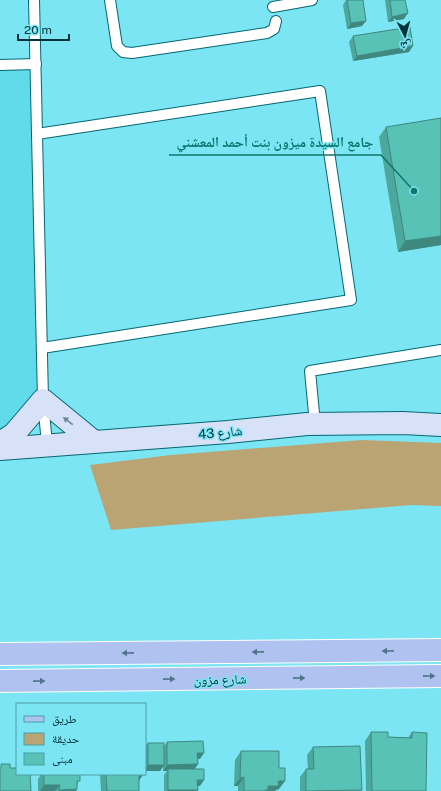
<svg xmlns="http://www.w3.org/2000/svg" width="441" height="791" viewBox="0 0 441 791" font-family="'Public Sans','Noto Naskh Arabic',sans-serif">
<style>
.built{fill:#61dae9}
.green{fill:#bba473}
.lines{fill:none;stroke-linecap:round;stroke-linejoin:round}
.lane-casing{stroke:#056771;stroke-width:12}
.secondary-casing{stroke:#056771;stroke-width:24}
.primary-casing{stroke:#fff;stroke-width:24}
.lane{stroke:#fff;stroke-width:10}
.secondary{stroke:#d7e1f8;stroke-width:22}
.primary{stroke:#afc2f0;stroke-width:22}
.wall{fill:#4ca79d}
.shaded-wall{fill:#3e8880}
.building{fill:#58c2b7;stroke:#3e8880}
.oneway{fill:#6c8a98}
.oneway2{fill:#4f738b}
.labels{text-anchor:middle;stroke-width:3;stroke-linejoin:round;paint-order:stroke}
.street-label{font-size:13px;fill:#013339;stroke:#7ce5f3}
.leader{fill:none;stroke:#0f766e;stroke-width:1.5}
.callout-dot{fill:#0f766e;stroke:#7ce5f3;stroke-width:1.5}
.callout-label{font-size:14px;text-anchor:middle;font-weight:bold;fill:#0f766e;stroke:#7ce5f3;stroke-width:3;stroke-linejoin:round;paint-order:stroke}
</style>
<rect width="100%" height="100%" fill="#7ce5f3"/>
<!-- built -->
<polygon class="built" points="36,64 43,400 0,443 0,65"/>
<!-- green -->
<polygon class="green" points="362,440 441,443 441,506 411,505 111,530 90,465 171,455"/>
<g class="lines">
<!-- lane casing -->
<g class="lane-casing">
<g id="lane">
<polyline points="34,0 43,400 47,445"/>
<polyline points="110,0 117,46 123,52 132,53 267,33 274,29 276,21"/>
<polyline points="273,7 312,0"/>
<polyline points="0,65 36,64"/>
<polyline points="37,134 320,91 351,300 42,348"/>
<polyline points="315,424 310,371 441,350"/>
</g>
</g>
<!-- secondary casing -->
<g class="secondary-casing">
<g id="secondary">
<polyline points="0,443 14,434 43,400 93,441"/>
<polyline points="0,449 228,432 307,424 403,423 441,425"/>
</g>
</g>
<!-- primary casing -->
<g class="primary-casing">
<g id="primary">
<polyline points="0,654 441,650"/>
<polyline points="0,681 441,676"/>
</g>
</g>
<!-- lane -->
<use href="#lane" class="lane"/>
<!-- secondary -->
<use href="#secondary" class="secondary"/>
<!-- primary -->
<use href="#primary" class="primary"/>
</g>
<!-- wall -->
<g class="wall">
<polygon points="346,0 363,0 362,26 347,29 343,5"/>
<polygon points="385,0 405,0 404,19 388,22"/>
<polygon points="353,36 409,52 353,61 349,42"/>
<polygon points="386,127 441,245 398,252 379,137"/>
<polygon points="371,732 388,737 408,738 412,732 426,791 366,791 365,741"/>
<polygon points="167,742 200,759 197,759 198,764 194,769 200,786 198,786 198,790 197,791 164,791 164,775 167,771 163,771 163,767 160,771 145,771 145,747 148,743 164,746"/>
<polygon points="313,747 362,790 361,791 300,791 300,777 306,769 308,769 307,755"/>
<polygon points="241,751 279,789 276,790 275,791 238,791 238,786 234,786 235,760"/>
<polygon points="40,774 80,774 76,791 38,791 38,779 40,776"/>
<polygon points="100,774 142,774 139,781 139,791 101,791"/>
</g>
<!-- shaded-wall -->
<g class="shaded-wall">
<polygon points="408,13 404,19 388,22 392,17"/>
<polygon points="366,21 362,26 347,29 351,23"/>
<polygon points="413,46 409,52 353,61 357,56"/>
<polygon points="441,236 441,245 398,252 405,241"/>
<polygon points="197,753 204,753 200,759 193,759"/>
<polygon points="198,764 194,770 168,769 167,771 163,771 167,765"/>
<polygon points="148,765 164,765 160,771 145,771 145,769"/>
<polygon points="139,776 142,776 137,784"/>
<polygon points="244,777 238,786 234,786 240,778"/>
<polygon points="197,780 204,780 200,786 193,786"/>
<polygon points="278,781 285,781 279,789 276,790 275,791 264,791 268,786"/>
<polygon points="44,785 60,785 55,791 40,791"/>
<polygon points="77,789 76,791 59,791 59,790"/>
<polygon points="168,790 198,790 197,791 167,791"/>
</g>
<!-- building -->
<g class="building">
<polygon points="347,0 363,0 366,21 351,23"/>
<polygon points="390,0 405,0 408,13 392,17"/>
<polygon points="410,27 413,46 357,56 353,36"/>
<polygon points="441,118 441,236 405,241 386,127"/>
<polygon points="371,732 388,732 388,737 412,738 412,732 427,733 426,791 372,791"/>
<polygon points="203,741 204,753 197,753 198,764 167,765 167,742"/>
<rect x="148" y="743" width="16" height="22"/>
<polygon points="360,746 362,790 306,791 306,769 314,769 313,747"/>
<polygon points="241,751 279,751 279,768 285,768 285,781 278,781 279,786 268,786 268,790 265,790 265,791 244,791 244,777 240,778"/>
<polygon points="1,764 10,764 10,768 17,768 17,774 30,774 31,791 0,791 0,768 1,768"/>
<polygon points="168,769 204,769 204,780 197,780 198,790 168,790"/>
<polygon points="44,774 80,774 80,781 77,781 77,789 59,790 60,785 44,785"/>
<polygon points="106,774 142,774 142,776 139,776 139,791 107,791"/>
</g>
<!-- one-way arrows -->
<defs><path id="oneway-solid" d="M-6-.8H1V-3.2L6.5 0L1 3.2V.8H-6Z"/></defs>
<use class="oneway" href="#oneway-solid" transform="translate(68 421) rotate(-142)"/>
<g class="oneway2">
<use href="#oneway-solid" transform="translate(388 651) rotate(179)"/>
<use href="#oneway-solid" transform="translate(258 652) rotate(179)"/>
<use href="#oneway-solid" transform="translate(128 653) rotate(179)"/>
<use href="#oneway-solid" transform="translate(429 676) rotate(-1)"/>
<use href="#oneway-solid" transform="translate(299 678) rotate(-1)"/>
<use href="#oneway-solid" transform="translate(169 679) rotate(-1)"/>
<use href="#oneway-solid" transform="translate(39 681) rotate(-1)"/>
</g>
<g class="labels">
<!-- street labels -->
<g class="street-label">
<text transform="translate(220 432) rotate(-5)" y="5">شارع 43</text>
<text transform="translate(220 679) rotate(-1)" y="5">شارع مزون</text>
</g>
</g>
<!-- callouts -->
<path class="leader" d="M414 191L381 155H169"/>
<circle class="callout-dot" cx="414" cy="191" r="4"/>
<g class="callout-label">
<text x="275" y="147">جامع السيدة ميزون بنت أحمد المعشني</text>
</g>
<!-- legend -->
<rect x="16" y="703" width="130" height="72" fill="#7ce5f3" stroke="#4b9ea9"/>
<rect x="24" y="716" width="20" height="6" fill="#afc2f0" stroke="#4b9ea9"/>
<text x="52" y="723" font-size="12" fill="#013339">طريق</text>
<rect x="24" y="733" width="20" height="12" fill="#bba473" stroke="#4b9ea9"/>
<text x="52" y="743" font-size="12" fill="#013339">حديقة</text>
<rect x="24" y="753" width="20" height="12" fill="#58c2b7" stroke="#4b9ea9"/>
<text x="52" y="763" font-size="12" fill="#013339">مبنى</text>
<!-- north arrow -->
<g transform="translate(405 36) rotate(174)" stroke="#7ce5f3" stroke-width="3" paint-order="stroke">
<path d="M0-3L7 15L0 10L-7 15Z" fill="#013339"/>
<text y="-6" font-size="11" font-weight="bold" text-anchor="middle" fill="#013339">ش</text>
</g>
<!-- scale -->
<path d="M18 34v6h51v-6" fill="none" stroke="#013339" stroke-width="2"/>
<text x="24" y="34" font-size="12" fill="#013339" stroke="#7ce5f3" stroke-width="3" paint-order="stroke">20 m</text>
</svg>
